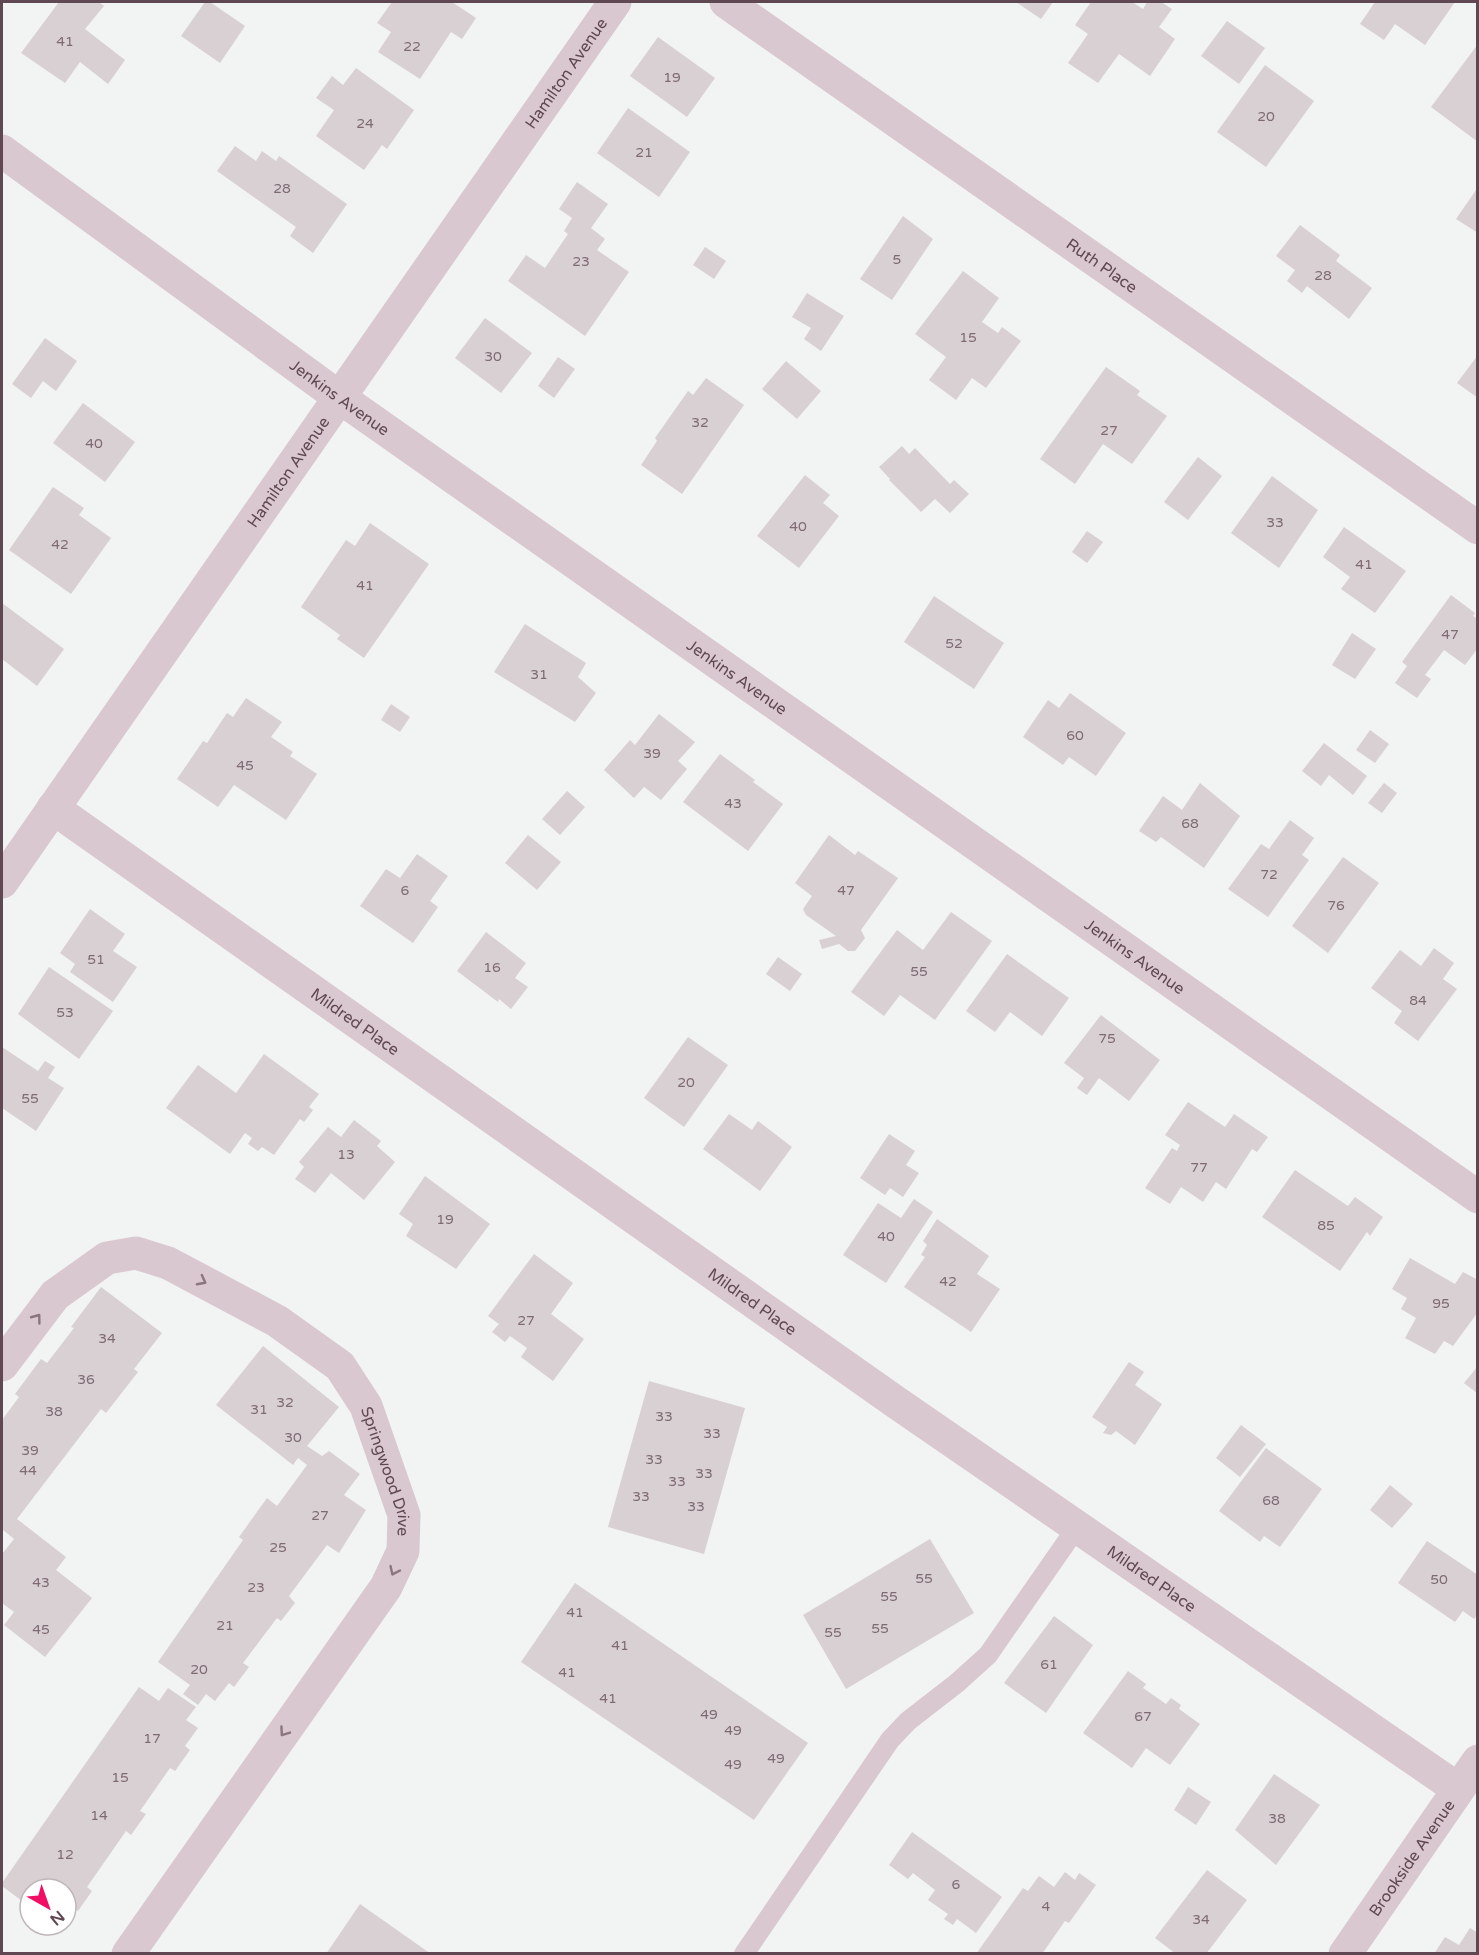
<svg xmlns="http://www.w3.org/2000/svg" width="1479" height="1955" viewBox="0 0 1479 1955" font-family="'Varela Round',sans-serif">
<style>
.building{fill:#d9d0d3}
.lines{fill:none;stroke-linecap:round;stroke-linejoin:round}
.lane{stroke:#dac8d0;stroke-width:20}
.street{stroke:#dac8d0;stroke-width:33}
.oneway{stroke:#8b757f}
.labels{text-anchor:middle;stroke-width:4.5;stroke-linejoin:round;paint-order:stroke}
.number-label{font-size:14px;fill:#7e6a73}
.street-label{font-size:16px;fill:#604853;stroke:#fff}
</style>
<rect width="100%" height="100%" fill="#f1f4f2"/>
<!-- building -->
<g class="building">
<polygon points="59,2 99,2 104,6 85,29 125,60 108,84 80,62 65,83 21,53"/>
<polygon points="205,2 210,2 245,26 220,63 181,36"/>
<polygon points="392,2 452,2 476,18 462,39 451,32 420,79 378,52 391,32 377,23"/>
<polygon points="1016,2 1053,2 1041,19"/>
<polygon points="1091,2 1132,2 1143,9 1147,2 1161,2 1172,9 1159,27 1175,39 1150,76 1119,54 1098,83 1068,63 1088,34 1075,25"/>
<polygon points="1375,2 1455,2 1425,45 1395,24 1384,40 1360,24"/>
<polygon points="1227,21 1265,48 1239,84 1201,56"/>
<polygon points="658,37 715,78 687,117 630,76"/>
<polygon points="1478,44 1477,94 1478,142 1431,107"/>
<polygon points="1265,65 1314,101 1266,167 1217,132"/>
<polygon points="356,68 414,110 387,149 382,145 364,170 316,136 334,110 316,98 332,76 343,85"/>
<polygon points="628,108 690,152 659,197 597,153"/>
<polygon points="235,146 256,161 262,151 276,161 279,156 347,204 313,253 290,236 296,227 217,171"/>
<polygon points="577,182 608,204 591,228 605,239 597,250 629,272 585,336 508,281 526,255 545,268 568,234 564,231 572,218 559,209"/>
<polygon points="1476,190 1478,191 1478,233 1456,219"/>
<polygon points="903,216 933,239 892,300 860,279"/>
<polygon points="1300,225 1340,255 1336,261 1372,288 1349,319 1307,286 1302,293 1287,281 1295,270 1276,256"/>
<polygon points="705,247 726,261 714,279 693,265"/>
<polygon points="963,271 999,298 982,322 998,333 1002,327 1021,341 986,388 972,378 956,400 929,380 946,357 915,334"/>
<polygon points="807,293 844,316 821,351 804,339 811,328 792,317"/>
<polygon points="485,318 532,353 501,393 455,358"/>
<polygon points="45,338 77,361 56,391 43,381 31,398 12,384"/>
<polygon points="1478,355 1478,398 1457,383"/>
<polygon points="558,357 575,369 554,398 538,386"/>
<polygon points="786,361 821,391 797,419 762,389"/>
<polygon points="1106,367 1140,391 1137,395 1167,416 1132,464 1103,444 1075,484 1040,459"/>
<polygon points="706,378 744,405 682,494 641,465 657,441 655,438 688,391 693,395"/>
<polygon points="83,403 135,442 105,482 53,443"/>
<polygon points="902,446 909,454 915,448 950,484 954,480 969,494 950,513 935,499 921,512 889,480 890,479 879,467"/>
<polygon points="1198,457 1222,476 1188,520 1164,502"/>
<polygon points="805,475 830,495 823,503 839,516 799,568 757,536"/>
<polygon points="1272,476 1318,510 1279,568 1231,533"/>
<polygon points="53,487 84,508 79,515 111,538 71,594 9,550"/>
<polygon points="370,523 429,564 364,658 337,639 340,635 301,607 346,540 355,546"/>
<polygon points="1344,527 1406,571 1375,613 1341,589 1350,577 1323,557"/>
<polygon points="1087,531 1103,542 1087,563 1072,552"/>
<polygon points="1451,595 1475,613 1473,616 1478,619 1478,648 1465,665 1444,650 1425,675 1431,679 1417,698 1395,683 1407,666 1402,662"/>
<polygon points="934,596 1004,643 974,689 904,642"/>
<polygon points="2,603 64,649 37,686 2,659"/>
<polygon points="525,624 586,663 578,677 596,693 575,722 494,672"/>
<polygon points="1352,633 1376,649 1355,679 1332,665"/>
<polygon points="1070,693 1126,733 1096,776 1069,757 1063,765 1023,737 1048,700 1059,708"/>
<polygon points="246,698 282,722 271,737 293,752 290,756 317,774 286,820 234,785 218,807 177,779 203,741 207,743 227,713 233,717"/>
<polygon points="391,704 410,717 400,732 381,720"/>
<polygon points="659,714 695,742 678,761 687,769 661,800 644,787 634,798 604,770 630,740 635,745"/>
<polygon points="1370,730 1389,744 1375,763 1356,750"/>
<polygon points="1324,743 1367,776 1353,795 1329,775 1321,786 1302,771"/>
<polygon points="720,754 755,780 753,782 783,804 748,851 683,802"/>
<polygon points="1200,783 1240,816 1204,868 1161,837 1156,842 1139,831 1163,796 1182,810"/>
<polygon points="1384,783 1397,793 1382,813 1368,803"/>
<polygon points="567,791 585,807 560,835 542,819"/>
<polygon points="1290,820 1314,838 1302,855 1309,860 1268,917 1228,889 1261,844 1269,849"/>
<polygon points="528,835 561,862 537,890 505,863"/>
<polygon points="829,835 855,855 858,851 898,878 861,930 865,938 855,951 848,951 839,944 822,949 819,940 836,936 806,915 803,909 812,896 795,883"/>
<polygon points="417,854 448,876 430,901 438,907 413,943 360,906 386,869 400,878"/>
<polygon points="1343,857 1379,883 1328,953 1292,926"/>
<polygon points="90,909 125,934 113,951 137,967 113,1002 70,972 75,964 60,953"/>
<polygon points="951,912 992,941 935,1020 900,995 884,1016 851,992 897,930 923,950"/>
<polygon points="486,932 526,963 515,978 528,987 511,1009 499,999 498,1002 457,971"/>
<polygon points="1434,948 1454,963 1443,979 1457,989 1418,1041 1394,1023 1402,1011 1371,988 1400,950 1421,966"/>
<polygon points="1007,954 1069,998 1042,1036 1010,1012 995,1032 966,1011"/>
<polygon points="778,957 802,974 790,991 766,974"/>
<polygon points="49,967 113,1011 79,1059 18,1014"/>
<polygon points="1101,1015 1160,1060 1129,1101 1099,1078 1087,1095 1077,1088 1084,1078 1064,1063"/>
<polygon points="688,1037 728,1065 684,1127 644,1098"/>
<polygon points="2,1047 38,1071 45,1061 55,1067 48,1078 64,1088 36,1131 2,1108"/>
<polygon points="264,1054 319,1094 309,1107 313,1110 304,1122 300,1119 274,1155 262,1147 258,1151 248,1144 252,1138 245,1133 230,1154 166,1108 198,1065 236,1093"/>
<polygon points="1188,1102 1225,1127 1234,1114 1268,1137 1257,1152 1252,1149 1226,1189 1216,1182 1203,1202 1181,1187 1170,1204 1145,1188 1172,1148 1177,1151 1180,1145 1165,1135"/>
<polygon points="729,1114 752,1130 758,1121 792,1147 760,1191 703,1149"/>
<polygon points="354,1120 381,1141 377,1146 395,1162 364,1200 331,1173 315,1193 295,1179 304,1167 299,1162 328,1127 341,1137"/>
<polygon points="889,1134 915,1151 906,1165 919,1173 903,1197 890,1188 885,1195 860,1178"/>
<polygon points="1295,1170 1348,1206 1355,1197 1383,1217 1370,1236 1367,1232 1340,1271 1262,1217"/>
<polygon points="425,1176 490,1224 456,1269 406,1236 413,1224 399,1214"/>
<polygon points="914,1199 933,1212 886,1283 843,1255 878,1203 901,1218"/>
<polygon points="937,1219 989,1256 977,1274 1000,1289 971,1332 904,1287 925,1257 921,1255 927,1245 923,1241"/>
<polygon points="534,1254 573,1283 551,1314 584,1339 553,1381 521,1357 527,1348 510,1336 505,1342 492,1332 499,1324 488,1316"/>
<polygon points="1410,1258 1455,1284 1463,1272 1478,1280 1478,1312 1453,1346 1444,1341 1435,1354 1405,1338 1416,1318 1401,1309 1407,1298 1392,1289"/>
<polygon points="101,1287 162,1333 134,1369 138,1372 106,1413 101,1409 17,1519 66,1557 56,1570 92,1598 45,1657 4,1625 14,1612 2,1603 2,1554 14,1539 2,1529 2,1420 19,1397 15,1394 41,1359 47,1363 74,1328 71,1327"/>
<polygon points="263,1346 339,1407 307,1446 322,1456 329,1451 360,1474 344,1495 366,1510 339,1553 327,1545 289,1596 295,1603 281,1621 277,1618 243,1663 249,1667 234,1687 229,1683 215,1701 206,1694 198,1705 183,1694 190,1685 158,1662 243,1540 239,1537 267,1498 277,1506 307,1465 298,1458 293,1465 216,1405"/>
<polygon points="1129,1362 1144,1372 1135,1385 1162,1404 1135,1445 1116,1431 1111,1435 1103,1433 1107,1427 1092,1417"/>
<polygon points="1478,1366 1478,1394 1464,1383"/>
<polygon points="649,1381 745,1408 704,1554 608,1527"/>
<polygon points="1241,1425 1266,1444 1240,1477 1216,1458"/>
<polygon points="1266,1448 1322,1489 1280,1547 1264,1536 1260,1542 1219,1511"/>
<polygon points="1390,1485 1413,1504 1392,1528 1370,1510"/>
<polygon points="930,1539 974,1613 846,1689 803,1615"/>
<polygon points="1427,1541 1478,1575 1478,1614 1474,1619 1463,1611 1455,1622 1398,1583"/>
<polygon points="575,1583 808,1743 754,1820 521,1662"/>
<polygon points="1054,1616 1093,1645 1046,1713 1004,1683"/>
<polygon points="1128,1671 1146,1684 1143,1688 1166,1704 1171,1698 1181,1705 1179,1709 1200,1724 1170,1765 1146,1748 1132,1768 1083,1733"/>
<polygon points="139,1687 159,1701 168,1688 196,1707 186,1720 198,1728 185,1746 190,1750 175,1771 170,1768 140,1811 146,1814 131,1835 126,1831 87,1887 92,1891 78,1911 72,1907 66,1917 66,1889 30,1889 30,1907 2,1886 2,1883"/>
<polygon points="1274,1774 1320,1805 1276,1865 1235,1830"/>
<polygon points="1188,1787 1211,1802 1196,1825 1174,1810"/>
<polygon points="912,1832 1002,1897 976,1933 957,1919 953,1925 944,1919 948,1914 928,1900 935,1890 913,1873 908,1879 889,1865"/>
<polygon points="1207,1870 1247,1900 1206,1954 1176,1954 1155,1938"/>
<polygon points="1065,1872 1075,1880 1079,1873 1096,1885 1069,1923 1065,1921 1042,1954 976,1954 1023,1888 1028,1891 1039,1876 1054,1887"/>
<polygon points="360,1904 431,1954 326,1954"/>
<polygon points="1470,1928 1478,1933 1478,1954 1434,1954 1445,1937 1459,1945"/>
</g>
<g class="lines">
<!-- lane -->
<polyline class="lane" points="744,1954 890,1740 908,1721 957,1683 988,1655 1077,1527"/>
<!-- street -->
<g class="street">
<path id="s1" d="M726 2 1478 528"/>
<path id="s2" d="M2 151 339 397 1478 1197"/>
<path id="s3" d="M53 808 897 1403 1458 1789"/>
<path id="s4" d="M2 882 615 2"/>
<path id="s5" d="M2 1365 55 1295 107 1258 136 1253 168 1263 277 1321 340 1366 366 1406 404 1515 403 1551 386 1587 128 1954"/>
<path id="s6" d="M1345 1954 1478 1761"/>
</g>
</g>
<!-- one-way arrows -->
<defs><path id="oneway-chevron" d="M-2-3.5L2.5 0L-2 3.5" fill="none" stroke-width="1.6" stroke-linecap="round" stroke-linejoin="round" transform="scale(1.5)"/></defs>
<g class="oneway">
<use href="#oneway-chevron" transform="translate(202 1281) rotate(28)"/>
<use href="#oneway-chevron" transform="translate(37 1318) rotate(-53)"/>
<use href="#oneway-chevron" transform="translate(394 1571) rotate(115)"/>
<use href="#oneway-chevron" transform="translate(284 1732) rotate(125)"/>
</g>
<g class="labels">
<!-- number labels -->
<g class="number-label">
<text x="65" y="46">41</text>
<text x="412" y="51">22</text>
<text x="672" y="82">19</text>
<text x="1266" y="121">20</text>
<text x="365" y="128">24</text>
<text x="644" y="157">21</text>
<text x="282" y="193">28</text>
<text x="897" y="264">5</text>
<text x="581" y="266">23</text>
<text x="1323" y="280">28</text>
<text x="968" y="342">15</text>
<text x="493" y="361">30</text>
<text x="700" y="427">32</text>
<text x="1109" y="435">27</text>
<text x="94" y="448">40</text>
<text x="1275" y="527">33</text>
<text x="798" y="531">40</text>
<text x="60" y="549">42</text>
<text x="1364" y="569">41</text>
<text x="365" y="590">41</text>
<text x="1450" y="639">47</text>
<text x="954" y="648">52</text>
<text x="539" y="679">31</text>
<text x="1075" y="740">60</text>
<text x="652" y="758">39</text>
<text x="245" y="770">45</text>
<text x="733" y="808">43</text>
<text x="1190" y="828">68</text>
<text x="1269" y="879">72</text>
<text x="405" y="895">6</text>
<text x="846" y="895">47</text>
<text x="1336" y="910">76</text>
<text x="96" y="964">51</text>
<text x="492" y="972">16</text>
<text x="919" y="976">55</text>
<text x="1418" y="1005">84</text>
<text x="65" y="1017">53</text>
<text x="1107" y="1043">75</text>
<text x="686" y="1087">20</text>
<text x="30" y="1103">55</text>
<text x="346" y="1159">13</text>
<text x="1199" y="1172">77</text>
<text x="445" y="1224">19</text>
<text x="1326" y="1230">85</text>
<text x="886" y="1241">40</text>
<text x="948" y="1286">42</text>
<text x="1441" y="1308">95</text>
<text x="526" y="1325">27</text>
<text x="107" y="1343">34</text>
<text x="86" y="1384">36</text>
<text x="285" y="1407">32</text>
<text x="259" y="1414">31</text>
<text x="54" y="1416">38</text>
<text x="664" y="1421">33</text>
<text x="712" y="1438">33</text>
<text x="293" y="1442">30</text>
<text x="30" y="1455">39</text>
<text x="654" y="1464">33</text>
<text x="28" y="1475">44</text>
<text x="704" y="1478">33</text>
<text x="677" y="1486">33</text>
<text x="641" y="1501">33</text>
<text x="1271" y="1505">68</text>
<text x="696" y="1511">33</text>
<text x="320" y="1520">27</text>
<text x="278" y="1552">25</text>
<text x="924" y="1583">55</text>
<text x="1439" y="1584">50</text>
<text x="41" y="1587">43</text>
<text x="256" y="1592">23</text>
<text x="889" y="1601">55</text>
<text x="575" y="1617">41</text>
<text x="225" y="1630">21</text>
<text x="880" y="1633">55</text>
<text x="41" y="1634">45</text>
<text x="833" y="1637">55</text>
<text x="620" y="1650">41</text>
<text x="1049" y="1669">61</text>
<text x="199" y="1674">20</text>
<text x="567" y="1677">41</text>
<text x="608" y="1703">41</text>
<text x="709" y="1719">49</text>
<text x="1143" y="1721">67</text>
<text x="733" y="1735">49</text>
<text x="152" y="1743">17</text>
<text x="776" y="1763">49</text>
<text x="733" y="1769">49</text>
<text x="120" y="1782">15</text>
<text x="99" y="1820">14</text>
<text x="1277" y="1823">38</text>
<text x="65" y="1859">12</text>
<text x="956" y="1889">6</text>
<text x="1046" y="1911">4</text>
<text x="1201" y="1924">34</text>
</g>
<!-- street labels -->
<g class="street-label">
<text dy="6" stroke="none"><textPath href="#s4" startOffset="986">Hamilton Avenue</textPath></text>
<text dy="6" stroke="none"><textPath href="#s1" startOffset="459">Ruth Place</textPath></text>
<text dy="6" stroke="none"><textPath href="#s2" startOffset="418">Jenkins Avenue</textPath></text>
<text dy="6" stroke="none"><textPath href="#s4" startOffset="500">Hamilton Avenue</textPath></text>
<text dy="6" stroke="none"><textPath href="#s2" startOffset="904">Jenkins Avenue</textPath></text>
<text dy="6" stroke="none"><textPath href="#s2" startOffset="1390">Jenkins Avenue</textPath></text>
<text dy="6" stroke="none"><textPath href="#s3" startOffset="370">Mildred Place</textPath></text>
<text dy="6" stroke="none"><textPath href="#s3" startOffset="856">Mildred Place</textPath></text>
<text dy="6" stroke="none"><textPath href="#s5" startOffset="532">Springwood Drive</textPath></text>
<text dy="6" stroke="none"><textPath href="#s3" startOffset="1342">Mildred Place</textPath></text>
<text dy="6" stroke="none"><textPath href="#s6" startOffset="117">Brookside Avenue</textPath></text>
</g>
</g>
<!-- border -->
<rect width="1479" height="1955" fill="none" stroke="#604853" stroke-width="6"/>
<!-- north arrow -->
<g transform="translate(48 1907) rotate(140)"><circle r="28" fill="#ffffff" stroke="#bfb6ba" stroke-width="1.5"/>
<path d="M0-4.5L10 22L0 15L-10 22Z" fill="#f00f65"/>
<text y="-9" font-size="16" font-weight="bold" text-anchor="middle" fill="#604853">N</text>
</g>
</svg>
